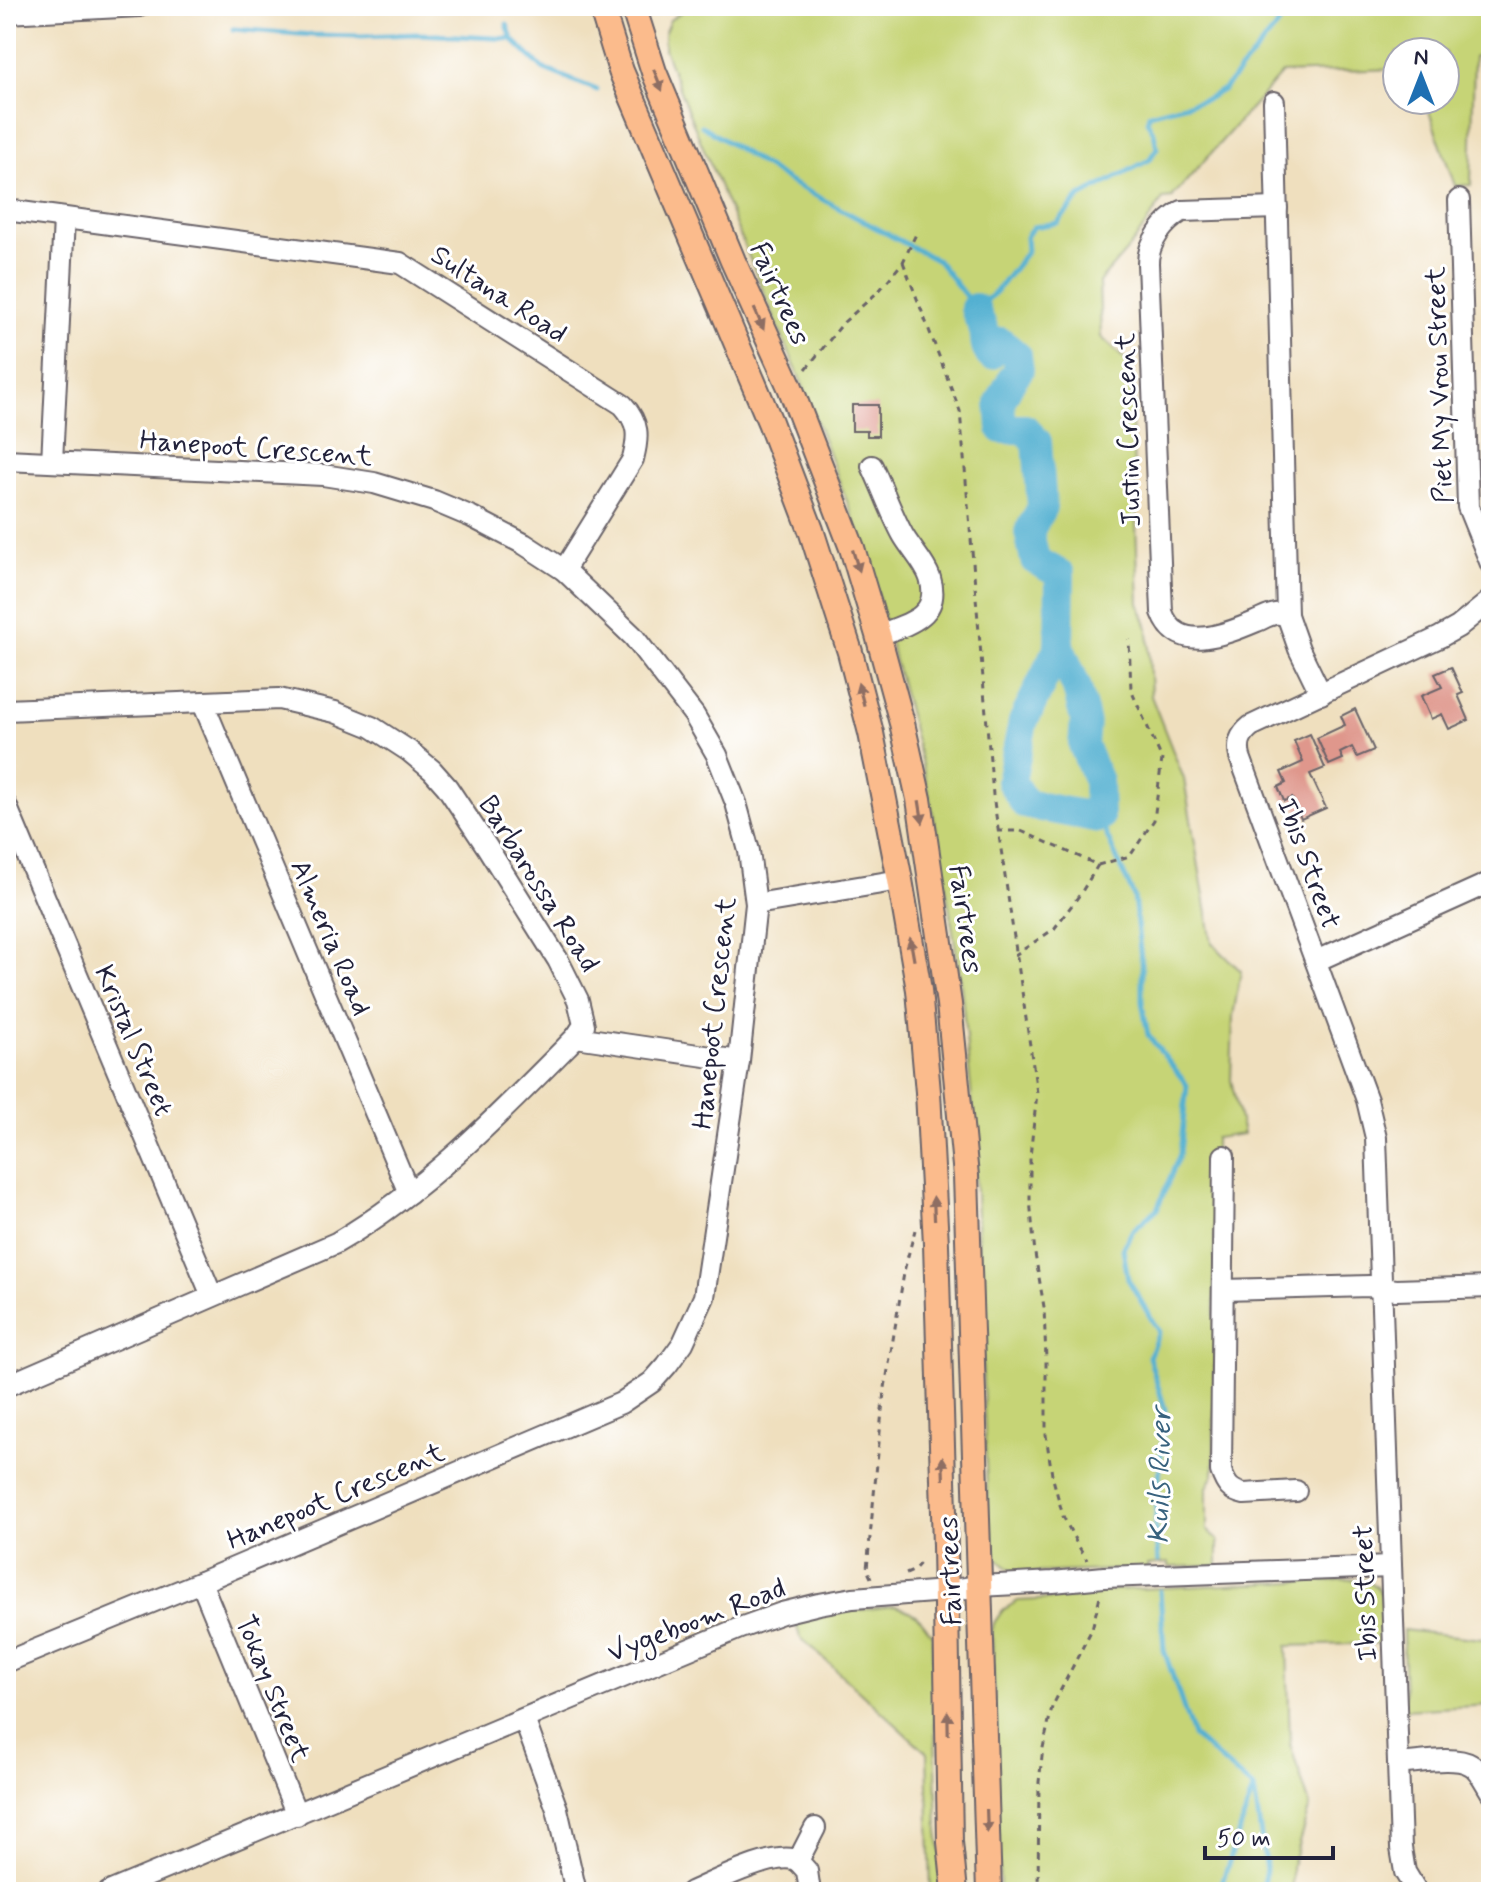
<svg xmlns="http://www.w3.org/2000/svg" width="1497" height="1898" viewBox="0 0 1497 1898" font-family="Mynerve,sans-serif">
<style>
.green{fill:#c6d476;stroke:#747b58;stroke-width:2}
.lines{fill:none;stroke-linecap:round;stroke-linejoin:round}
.stream{stroke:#52b0d1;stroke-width:5}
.river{stroke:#52b0d1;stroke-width:30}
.building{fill:#df978c}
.minor-casing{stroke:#6a6469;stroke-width:24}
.major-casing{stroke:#6a6469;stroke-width:28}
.path{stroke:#6a6469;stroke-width:3;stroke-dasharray:6 6;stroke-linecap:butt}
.minor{stroke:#fff;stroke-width:20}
.major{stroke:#fbbb8c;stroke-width:24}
.oneway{fill:#8e6e64}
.labels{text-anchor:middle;stroke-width:6;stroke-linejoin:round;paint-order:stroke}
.street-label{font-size:28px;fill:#22223b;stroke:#fff}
.water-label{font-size:30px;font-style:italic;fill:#38627e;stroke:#fff}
</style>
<rect width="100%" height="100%" fill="#fff"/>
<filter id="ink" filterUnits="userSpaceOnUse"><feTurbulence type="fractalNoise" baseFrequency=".0125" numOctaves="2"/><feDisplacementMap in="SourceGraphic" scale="16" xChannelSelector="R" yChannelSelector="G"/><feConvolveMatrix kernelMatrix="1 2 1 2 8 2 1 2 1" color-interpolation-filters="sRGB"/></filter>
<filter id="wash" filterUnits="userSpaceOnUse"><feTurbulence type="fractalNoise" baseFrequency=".006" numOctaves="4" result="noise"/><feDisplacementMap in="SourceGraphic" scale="32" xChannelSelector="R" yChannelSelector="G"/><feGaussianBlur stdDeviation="1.8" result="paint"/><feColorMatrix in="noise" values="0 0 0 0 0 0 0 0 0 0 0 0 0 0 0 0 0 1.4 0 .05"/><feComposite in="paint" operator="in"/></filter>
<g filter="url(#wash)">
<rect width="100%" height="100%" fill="#efdfbe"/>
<!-- green -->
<g class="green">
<path d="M703 6H1470L1491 10V58L1474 56 1471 185 1455 186 1425 100H1445V52H1397V69L1282 73 1173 196V198L1163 199 1134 242 1099 282 1101 337 1130 364 1139 603 1148 628 1151 696 1184 779 1212 943 1241 971 1233 1016 1231 1080 1243 1134 1215 1138 1214 1475 1207 1487V1530L1218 1540V1566L1169 1567V1563L1147 1565V1569L1019 1573C1003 1567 995 1558 989 1543L973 1110 960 976 939 842 925 776 873 577 851 512 802 383 687 109 664 49V34L670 20 684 10Z"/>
<path d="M1359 1579C1369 1580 1376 1585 1381 1594L1385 1643 1287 1646 1290 1744 1310 1806 1292 1866V1886L1296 1892H1000L992 1631 994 1623 1003 1610 1018 1601 1072 1598 1114 1590Z"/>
<path d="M895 1606C911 1610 921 1617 929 1631L932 1632 938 1831 946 1892H931L927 1753 800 1637 795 1621 823 1614Z"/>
<polygon points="1403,1630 1491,1640 1491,1705 1405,1710"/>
</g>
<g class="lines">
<!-- stream -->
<g class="stream">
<polyline points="507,24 512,39"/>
<polyline points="233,29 313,35 360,36 419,34 512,39 542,68 597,90"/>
<polyline points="702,126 790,182 938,261 975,308 995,293 1027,251 1026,237 1033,227 1057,223 1080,197 1149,160 1157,148 1154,133 1147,121 1149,114 1207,99 1224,89 1279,24 1282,6"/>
<polyline points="1099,818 1134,897 1142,968 1142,1002 1148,1035 1187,1085 1180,1154 1157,1209 1132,1231 1123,1249 1128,1279 1159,1332 1149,1357 1165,1409 1155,1525 1158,1561"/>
<polyline points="1160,1591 1164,1650 1193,1736 1254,1789 1266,1870 1261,1892"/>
<polyline points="1219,1892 1253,1790"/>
</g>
<!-- river -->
<path class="river" d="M975 308C977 316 980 320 983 328 987 338 982 342 990 355L1001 342 1017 356 1019 370 1012 379 1000 402 1002 429H1025L1037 442 1042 507 1029 532 1035 560 1060 574 1059 646 1023 722 1011 781 1025 804 1099 818 1098 781 1083 745 1085 720 1077 688 1059 646"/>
</g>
<g id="blocks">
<!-- building -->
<g class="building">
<polygon points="852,405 878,405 878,436 867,436 867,431 852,431"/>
<polygon points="1451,667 1463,693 1458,695 1469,720 1449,729 1442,714 1431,719 1421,696 1442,687 1435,674"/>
<polygon points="1355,709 1374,750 1357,757 1352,747 1340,753 1343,759 1329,765 1317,738 1345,725 1341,716"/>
<polygon points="1310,734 1325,768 1310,774 1326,808 1301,819 1292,798 1284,801 1278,787 1286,783 1281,772 1303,762 1294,741"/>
</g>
</g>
</g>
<g filter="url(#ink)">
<use href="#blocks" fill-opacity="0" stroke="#6a6469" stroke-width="2"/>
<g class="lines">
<!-- minor casing -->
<g class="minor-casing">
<g id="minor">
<polyline points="6,13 140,6"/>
<polyline points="1274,102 1287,615 1299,649 1321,694"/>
<polyline points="1459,200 1468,507 1491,564"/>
<path d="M1277 208 1182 211C1164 222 1148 242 1148 263L1162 612C1177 655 1226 634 1257 621 1262 619 1269 615 1275 614 1278 613 1284 615 1287 615"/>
<path d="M6 210 400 263 623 405C639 423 639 436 633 459L564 570"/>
<polyline points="6,460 323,475 374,483 434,501 472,517 524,544 564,570 633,636 694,715 717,755 736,803 749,851 756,904 739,1061 704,1297 683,1343 667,1365 652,1382 621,1403 201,1582 6,1662"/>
<polyline points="52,462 64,219"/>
<path d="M872 466C883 489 891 513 903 535 911 549 925 563 930 578 942 617 906 625 878 635"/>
<polyline points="203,703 409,1193"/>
<path d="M6 710 279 699 335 712 372 727 409 751 432 770 447 787 487 847 558 960 578 1000 584 1025 576 1037C502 1112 428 1189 336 1243L6 1386"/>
<polyline points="6,805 212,1296"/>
<polyline points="756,904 900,880"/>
<polyline points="1316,961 1491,882"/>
<polyline points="576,1037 739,1061"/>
<path d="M1224 1156 1221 1471C1226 1485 1230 1491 1244 1494L1296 1491"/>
<polyline points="1223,1290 1369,1286 1396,1290 1491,1287"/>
<polyline points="201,1582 297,1815"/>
<polyline points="524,1719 557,1809 576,1892"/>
<path d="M1398 1764C1417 1763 1455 1755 1471 1765 1480 1770 1485 1783 1491 1792"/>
<polyline points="109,1892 740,1628 782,1613 819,1604 853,1598 946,1591 979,1586 1053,1582 1104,1577 1391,1567"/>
<path d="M691 1892C714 1882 777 1849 798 1861"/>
<polyline points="810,1892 807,1871 798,1861 815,1828"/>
<path d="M1417 1892 1405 1872 1401 1848 1376 1138 1367 1100 1240 757C1237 743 1240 735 1251 726L1440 637 1458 627 1491 600"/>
</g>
</g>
<!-- major casing -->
<g class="major-casing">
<g id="major">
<polyline points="601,6 621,71 770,422 811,530 850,652 871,733 900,880 919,990 928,1092 936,1244 945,1546 950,1842 955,1892"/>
<polyline points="633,6 654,72 733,261 790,387 852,548 878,635 902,723 919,799 949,1004 966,1176 989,1892"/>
</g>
</g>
<!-- path -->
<g class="path">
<polyline points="903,262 960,411 993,795 1037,1093 1030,1157 1030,1199 1035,1254 1044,1307 1046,1360 1046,1435 1052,1475 1063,1516 1076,1542 1087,1560"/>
<polyline points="806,369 844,322 879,291 903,262 916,234"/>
<polyline points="997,831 1021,831 1098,865 1081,893 1054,929 1015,955"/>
<polyline points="1098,865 1130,856 1154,820 1162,759 1131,690 1129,639"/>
<polyline points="906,1574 913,1571 924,1559"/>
<polyline points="871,1578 867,1569 883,1400 905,1267 915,1230"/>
<polyline points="1038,1892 1039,1782 1043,1748 1052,1707 1092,1629 1100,1596"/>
</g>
<!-- minor -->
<use href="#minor" class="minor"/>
<!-- major -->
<use href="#major" class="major"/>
</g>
<!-- one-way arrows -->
<defs><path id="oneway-solid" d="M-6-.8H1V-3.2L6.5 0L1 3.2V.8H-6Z" transform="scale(2)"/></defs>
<g class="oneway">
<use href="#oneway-solid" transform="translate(658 80) rotate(68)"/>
<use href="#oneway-solid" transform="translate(759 319) rotate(66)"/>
<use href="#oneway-solid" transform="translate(856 561) rotate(73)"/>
<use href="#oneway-solid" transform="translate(861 694) rotate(-105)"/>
<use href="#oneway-solid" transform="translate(921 812) rotate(81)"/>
<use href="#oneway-solid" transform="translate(912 949) rotate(-100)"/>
<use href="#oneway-solid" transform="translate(934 1208) rotate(-93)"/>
<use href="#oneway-solid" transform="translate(943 1468) rotate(-92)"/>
<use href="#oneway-solid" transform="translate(948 1723) rotate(-91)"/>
<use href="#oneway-solid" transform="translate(987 1821) rotate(88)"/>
</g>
</g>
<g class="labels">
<!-- street labels -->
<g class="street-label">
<text transform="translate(500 293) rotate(33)" y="10">Sultana Road</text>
<text transform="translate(781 293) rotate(66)" y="10">Fairtrees</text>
<text transform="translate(1438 385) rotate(-92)" y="10">Piet My Vrou Street</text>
<text transform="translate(1127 430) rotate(-92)" y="10">Justin Crescent</text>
<text transform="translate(256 447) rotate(4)" y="10">Hanepoot Crescent</text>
<text transform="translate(1310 863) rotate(70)" y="10">Ibis Street</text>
<text transform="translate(540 883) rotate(58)" y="10">Barbarossa Road</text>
<text transform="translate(967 919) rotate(82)" y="10">Fairtrees</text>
<text transform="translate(332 937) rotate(67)" y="10">Almeria Road</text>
<text transform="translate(713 1013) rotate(-84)" y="10">Hanepoot Crescent</text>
<text transform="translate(135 1040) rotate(67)" y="10">Kristal Street</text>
<text transform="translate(335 1495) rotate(-23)" y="10">Hanepoot Crescent</text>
<text transform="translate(949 1571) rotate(-92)" y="10">Fairtrees</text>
<text transform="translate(1364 1593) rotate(-92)" y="10">Ibis Street</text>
<text transform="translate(696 1619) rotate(-21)" y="10">Vygeboom Road</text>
<text transform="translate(274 1688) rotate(68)" y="10">Tokay Street</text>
</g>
<!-- water labels -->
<g class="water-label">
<text transform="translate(1159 1476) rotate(-89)" y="10">Kuils River</text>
</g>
</g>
<!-- margin -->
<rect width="1497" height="1898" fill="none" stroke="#fff" stroke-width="32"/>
<!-- north arrow -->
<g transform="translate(1421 76)"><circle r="38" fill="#ffffff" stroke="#a7a7b1" stroke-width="2"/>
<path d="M0-6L14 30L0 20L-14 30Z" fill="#1f6fb2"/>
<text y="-12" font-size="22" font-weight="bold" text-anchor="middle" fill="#22223b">N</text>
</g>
<!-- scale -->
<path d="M1205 1846v12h128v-12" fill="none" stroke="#22223b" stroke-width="4"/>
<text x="1217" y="1846" font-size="24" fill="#22223b" stroke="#ffffff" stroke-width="6" paint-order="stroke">50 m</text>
</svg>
